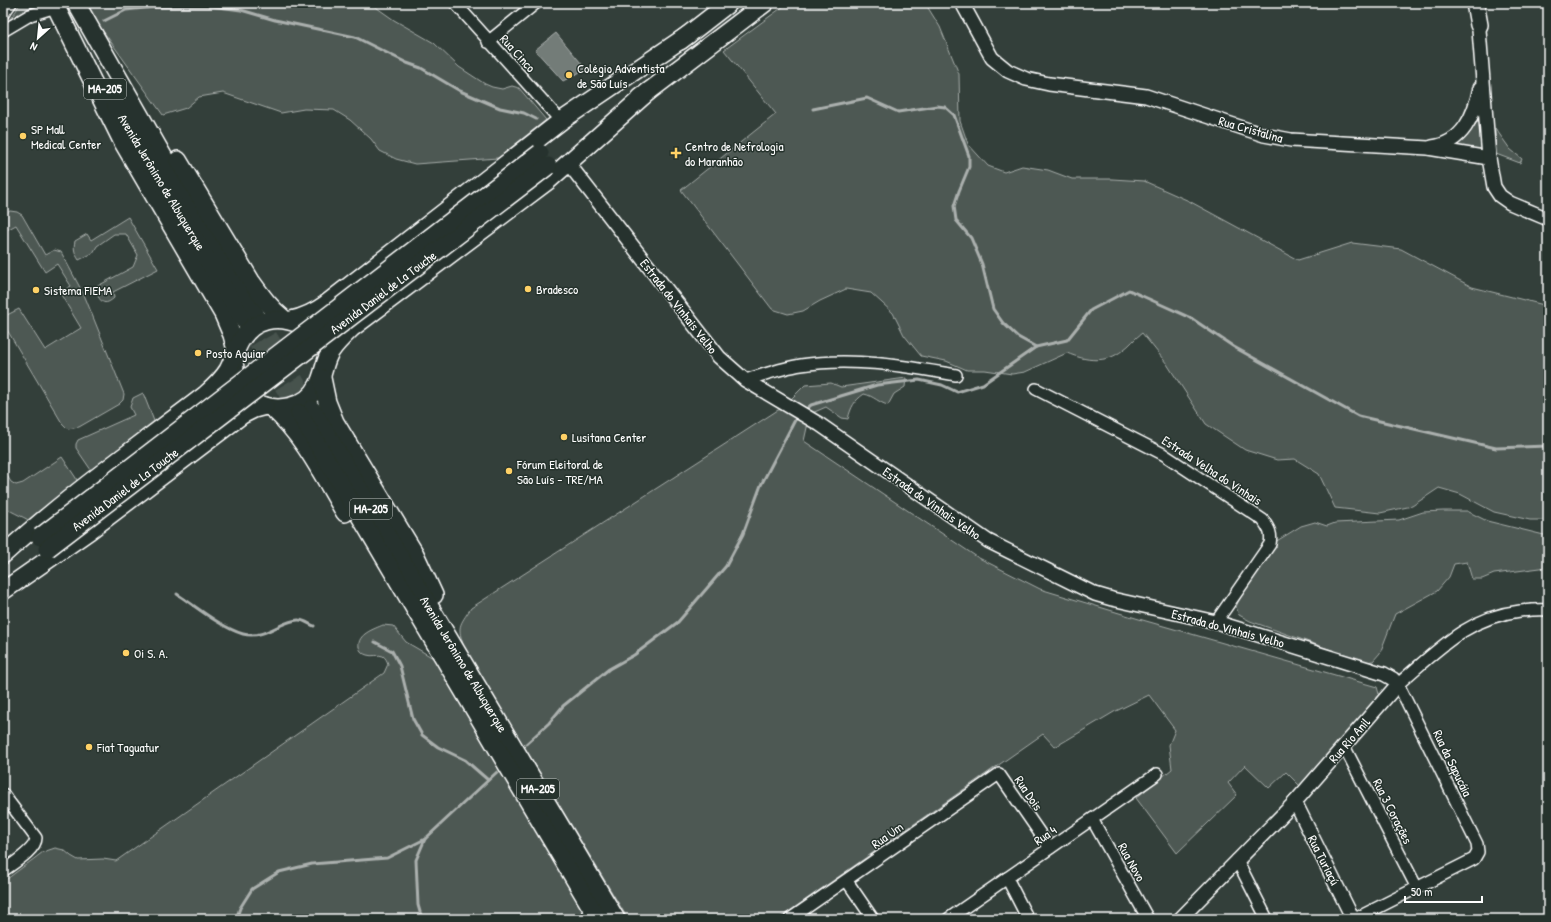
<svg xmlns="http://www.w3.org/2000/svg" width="1551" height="922" viewBox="0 0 1551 922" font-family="'Patrick Hand',sans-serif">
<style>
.green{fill:#4d5853;stroke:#a6aca9}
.water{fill:#737b78;stroke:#abb0ae}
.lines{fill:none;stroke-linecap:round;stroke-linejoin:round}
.stream{stroke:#abb0ae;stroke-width:3}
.primary-tunnel{stroke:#47524e;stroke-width:17;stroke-dasharray:17 8;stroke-linecap:butt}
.minor-casing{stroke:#fff;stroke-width:14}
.tertiary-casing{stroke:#fff;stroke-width:16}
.primary-casing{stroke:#fff;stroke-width:20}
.minor{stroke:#26332d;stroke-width:11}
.tertiary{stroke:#26332d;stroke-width:13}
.primary{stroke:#26332d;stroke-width:17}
.primary-bridge-casing{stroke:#fff;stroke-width:20;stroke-linecap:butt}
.primary-bridge{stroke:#26332d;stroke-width:17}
.poi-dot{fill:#ffd166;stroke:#26332d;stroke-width:1.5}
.labels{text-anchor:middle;stroke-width:3;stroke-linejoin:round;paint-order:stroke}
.shield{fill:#26332d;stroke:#bec2c0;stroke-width:1}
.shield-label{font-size:12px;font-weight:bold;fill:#fff}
.street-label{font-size:13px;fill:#fff;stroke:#26332d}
.poi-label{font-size:13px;fill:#fff;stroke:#26332d;text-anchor:start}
</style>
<rect width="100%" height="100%" fill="#333f3a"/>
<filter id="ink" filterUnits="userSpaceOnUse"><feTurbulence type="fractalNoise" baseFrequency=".025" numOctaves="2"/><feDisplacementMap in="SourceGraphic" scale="8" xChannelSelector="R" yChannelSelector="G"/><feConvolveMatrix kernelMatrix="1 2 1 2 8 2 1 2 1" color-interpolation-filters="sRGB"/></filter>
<g filter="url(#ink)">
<!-- green -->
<g class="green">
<polygon points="20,3 38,3 9,20 16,11"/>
<polygon points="88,3 370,3 394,20 434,43 459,67 485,84 492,87 502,89 512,86 519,88 546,120 498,158 415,164 396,159 380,151 371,139 350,120 334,110 304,109 281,113 223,93 199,97 186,108 163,115 86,7"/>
<path d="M788 3H925L940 27 959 74 960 121 968 144 988 166 1004 172 1022 166 1048 170 1072 179H1112L1144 181 1189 201 1298 260 1352 243 1401 249 1472 287 1548 306V520H1530L1494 512 1460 494 1439 488 1412 506 1380 513 1335 508 1319 474 1295 459 1277 460 1245 450 1206 424 1167 364 1142 333C1135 338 1130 345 1123 350 1106 364 1086 361 1067 353L1025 372 1012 374 985 370H967L946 361 921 356 904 335 893 313 871 293 846 289 820 301 803 311 788 314 772 309 681 190 776 114 724 50Z"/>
<polygon points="1480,117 1483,150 1458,147 1458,144 1467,136"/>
<polygon points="1495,128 1510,149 1522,159 1520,163 1496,154"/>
<polygon points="10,211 17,212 22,215 45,255 54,250 61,252 85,297 124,394 123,400 119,404 79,427 68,429 62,423 3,323 3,317 19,309 45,350 81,328 60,293 71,286 57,264 45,272 16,225 3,232 3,215"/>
<path d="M128 217 158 269 113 292 114 298C102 309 99 298 94 288L133 267 138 255 126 234H114L97 246 93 253 79 260C75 254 73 249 75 241L87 234 91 240Z"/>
<path d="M906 378 905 387 894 394 888 405C879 403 874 396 864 394 854 401 851 407 848 419L842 418 826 407 810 414 804 441 977 557 1040 589 1139 619 1377 687 1379 694 1302 788 1286 772 1269 788 1245 765 1228 783 1237 795 1177 853 1136 798 1172 769 1169 745 1175 730 1149 695 1114 712 1055 747 1043 734 778 919H628L464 647C457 626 459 626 471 608L778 410 786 408 791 399 805 385 831 383 841 387Z"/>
<polygon points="143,393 154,421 91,470 76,448 76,444 78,440 134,415 130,407 133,398"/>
<path d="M62 457 76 478 78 486 30 521C24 517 7 510 3 506V469L11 482 16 485 23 483Z"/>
<polygon points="1443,511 1467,511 1487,521 1548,536 1548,567 1494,574 1482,579 1472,579 1467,562 1454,564 1449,577 1437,591 1395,614 1380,653 1373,661 1365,662 1250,621 1239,615 1236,607 1241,595 1269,556 1275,542 1301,526 1315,522 1327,526 1335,523 1399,520 1423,512"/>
<path d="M383 625 393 626 406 642 440 662 591 919H3V882L43 852 55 848 64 850 71 856 78 860 103 859 116 861 384 673 388 664C387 661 386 658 383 656 379 654 372 657 367 655 363 654 360 651 359 647 357 634 374 629 383 625Z"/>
</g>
<!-- water -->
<polygon class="water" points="556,33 586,69 563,81 535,50"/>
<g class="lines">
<!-- stream -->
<g class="stream">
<polyline points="104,21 126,10 154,7 211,6 241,10 275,20 355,37 407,63 421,68 460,91 500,108 524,113 536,119"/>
<polyline points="813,109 867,98 898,112 937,106 945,107 954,115 969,156 969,167 959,191 954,206 956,220 971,238 982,264 993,309 1003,323 1018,337 1036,347"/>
<polyline points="804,411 811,405 877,385 919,380 942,385 957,392 983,384 1036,347 1067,340 1091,310 1129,290 1191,318 1234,347 1358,416 1496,448 1548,446"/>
<path d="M177 594C195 606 222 628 243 634 265 640 283 619 299 620 304 620 309 624 314 626"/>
<polyline points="375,642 392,651 400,666 413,719 422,735 438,747 465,760 488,780"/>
<polyline points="526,744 549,723 563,706 609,669 634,655 678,622 726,566 743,534 761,485 795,420 799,417"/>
<polyline points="236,919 240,908 252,889 279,872 312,864 387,858 425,839 497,772"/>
<polyline points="422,919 418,905 416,860 425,839"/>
</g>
<!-- primary-tunnel -->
<g class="primary-tunnel">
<polyline points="256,315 312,409"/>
<polyline points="244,321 299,413"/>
</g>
<!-- minor casing -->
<g class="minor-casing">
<g id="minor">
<polyline points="455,3 561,121"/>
<polyline points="3,14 11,3"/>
<polyline points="3,31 30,15 56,7"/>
<polyline points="488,42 536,3"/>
<path d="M745 380C763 375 782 368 801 365 852 357 905 366 956 375"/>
<path d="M1036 389 1163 454 1263 520C1269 529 1272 533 1270 544L1216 622"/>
<polyline points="1344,746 1417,888"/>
<path d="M3 794 36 838C36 850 12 864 3 871"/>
<polyline points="1092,819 1148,919"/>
<polyline points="1237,860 1267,919"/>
<polyline points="1007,878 1028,919"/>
<polyline points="847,881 873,919"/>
<polyline points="790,919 999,774 1050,848"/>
<polyline points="948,919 1157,774"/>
<path d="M1355 919 1474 859 1478 852 1477 844 1398 684C1437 651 1467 617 1520 611 1530 610 1539 609 1548 610"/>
</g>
</g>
<!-- tertiary casing -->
<g class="tertiary-casing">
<g id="tertiary">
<polyline points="962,3 992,58 1008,71 1026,79 1049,84 1146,96 1264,135 1291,140 1428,148 1489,158"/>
<polyline points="1478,17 1489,158 1494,187 1500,196 1510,203 1548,219"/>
<path d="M1432 147C1463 143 1474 116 1480 88"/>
<polyline points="568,163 719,357 745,380 819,424 988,541 1095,594 1112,599 1216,622 1384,674 1393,679 1398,684 1295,802 1180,919"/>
<polyline points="1295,802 1353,919"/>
</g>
</g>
<!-- primary casing -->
<g class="primary-casing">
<g id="primary">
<polyline points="76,3 167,163 256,315"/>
<polyline points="1475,3 1479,25"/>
<polyline points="56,7 122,141 223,314 232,335 236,350"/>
<polyline points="680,41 729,3"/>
<polyline points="640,98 765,3"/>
<polyline points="116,106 244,321"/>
<path d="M178 160 251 281C261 295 270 308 284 319"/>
<path d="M291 320C305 317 315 312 326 304L561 121 688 35"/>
<path d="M234 355C234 373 238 391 254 401 275 414 307 408 318 385 324 374 324 361 331 351 337 342 345 335 352 328L549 180 649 91"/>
<polyline points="322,378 327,402 335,422 415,554 434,595"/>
<path d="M272 408C304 436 323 476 345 513"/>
<polyline points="312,409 616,919"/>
<polyline points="299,413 598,919"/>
<path d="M3 555C66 497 137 447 205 395 214 387 222 380 228 370 233 361 235 351 240 342 253 318 278 315 301 325"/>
<polyline points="3,591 89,531 242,415 254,409 265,406"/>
</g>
</g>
<!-- minor -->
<use href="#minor" class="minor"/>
<!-- tertiary -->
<use href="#tertiary" class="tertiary"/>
<!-- primary -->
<use href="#primary" class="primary"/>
<!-- primary-bridge casing -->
<g class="primary-bridge-casing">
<g id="primary-bridge">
<polyline points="40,537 540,153"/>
<polyline points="47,549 548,166"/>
</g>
</g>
<!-- primary-bridge -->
<use href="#primary-bridge" class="primary-bridge"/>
</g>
</g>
<!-- markers -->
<g class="poi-dot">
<circle cx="569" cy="75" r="4"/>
<circle cx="23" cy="136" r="4"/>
<path d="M674 147h4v4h4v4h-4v4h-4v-4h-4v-4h4z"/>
<circle cx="528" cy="289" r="4"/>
<circle cx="36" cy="290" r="4"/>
<circle cx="198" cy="353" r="4"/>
<circle cx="564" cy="437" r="4"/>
<circle cx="509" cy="471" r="4"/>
<circle cx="126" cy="653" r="4"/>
<circle cx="89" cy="747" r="4"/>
</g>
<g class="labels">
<!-- shield labels -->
<g class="shield">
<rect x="84" y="79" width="42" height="20" rx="3"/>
<rect x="350" y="499" width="42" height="20" rx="3"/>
<rect x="517" y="779" width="42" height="20" rx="3"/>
</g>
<g class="shield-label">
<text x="105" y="93">MA-205</text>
<text x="371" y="513">MA-205</text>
<text x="538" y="793">MA-205</text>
</g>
<!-- street labels -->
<g class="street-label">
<text transform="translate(518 53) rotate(48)" y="5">Rua Cinco</text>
<text transform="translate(1251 129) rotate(16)" y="5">Rua Cristalina</text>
<text transform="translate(162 182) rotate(59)" y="5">Avenida Jerônimo de Albuquerque</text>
<text transform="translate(383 292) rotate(-37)" y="5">Avenida Daniel de La Touche</text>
<text transform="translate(679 306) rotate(52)" y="5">Estrada do Vinhais Velho</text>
<text transform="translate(1212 470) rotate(33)" y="5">Estrada Velha do Vinhais</text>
<text transform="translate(125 489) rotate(-37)" y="5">Avenida Daniel de La Touche</text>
<text transform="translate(932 503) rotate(35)" y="5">Estrada do Vinhais Velho</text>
<text transform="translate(1228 628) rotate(15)" y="5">Estrada do Vinhais Velho</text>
<text transform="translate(464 664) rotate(59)" y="5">Avenida Jerônimo de Albuquerque</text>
<text transform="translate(1349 740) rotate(-49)" y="5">Rua Rio Anil</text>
<text transform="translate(1453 763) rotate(64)" y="5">Rua da Sapucáia</text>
<text transform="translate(1029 793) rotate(56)" y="5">Rua Dois</text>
<text transform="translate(1393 811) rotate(63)" y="5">Rua 3 Corações</text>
<text transform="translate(887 835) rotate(-35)" y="5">Rua Um</text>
<text transform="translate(1045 835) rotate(-35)" y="5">Rua 4</text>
<text transform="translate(1324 860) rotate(63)" y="5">Rua Turiaçú</text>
<text transform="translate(1132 862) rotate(61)" y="5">Rua Novo</text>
</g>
<!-- poi labels -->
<g class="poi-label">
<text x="577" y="73">Colégio Adventista<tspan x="577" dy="15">de São Luís</tspan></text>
<text x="31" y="134">SP Mall<tspan x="31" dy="15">Medical Center</tspan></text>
<text x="685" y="151">Centro de Nefrologia<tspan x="685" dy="15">do Maranhão</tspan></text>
<text x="536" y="294">Bradesco</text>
<text x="44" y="295">Sistema FIEMA</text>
<text x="206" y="358">Posto Aguiar</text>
<text x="572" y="442">Lusitana Center</text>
<text x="517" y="469">Fórum Eleitoral de<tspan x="517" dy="15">São Luís - TRE/MA</tspan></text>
<text x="134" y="658">Oi S. A.</text>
<text x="97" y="752">Fiat Taguatur</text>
</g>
</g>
<!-- margin -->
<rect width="1551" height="922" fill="none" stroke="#26332d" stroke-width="16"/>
<rect x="8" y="8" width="1535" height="906" fill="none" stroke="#fff" stroke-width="1.5" filter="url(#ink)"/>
<!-- north arrow -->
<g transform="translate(38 38) rotate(207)" stroke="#26332d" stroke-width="3" paint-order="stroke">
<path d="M0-3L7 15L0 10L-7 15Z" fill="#ffffff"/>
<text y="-6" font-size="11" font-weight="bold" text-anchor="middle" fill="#ffffff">N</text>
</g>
<!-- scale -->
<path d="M1405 896v6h77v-6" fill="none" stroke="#ffffff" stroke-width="2"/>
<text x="1411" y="896" font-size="12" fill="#ffffff" stroke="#26332d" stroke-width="3" paint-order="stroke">50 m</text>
</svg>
